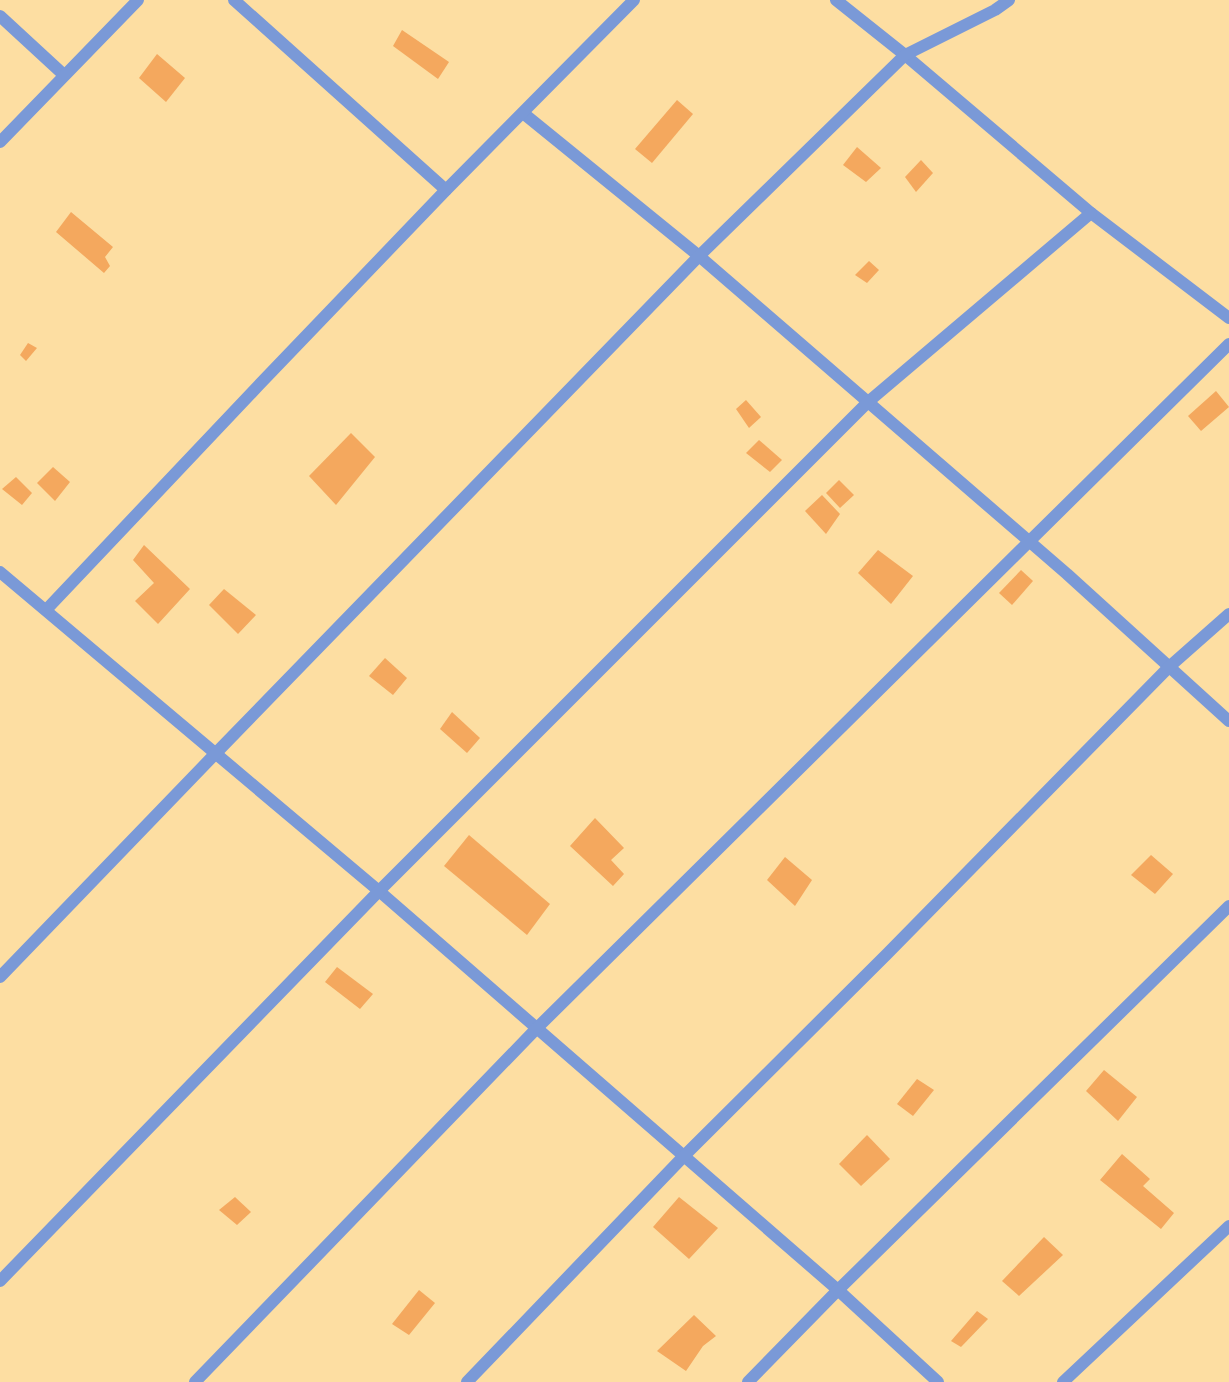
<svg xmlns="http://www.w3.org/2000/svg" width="1229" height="1382" viewBox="0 0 1229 1382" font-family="Lato,sans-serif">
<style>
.building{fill:#f4a85e}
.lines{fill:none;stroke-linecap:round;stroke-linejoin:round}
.minor{stroke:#7a99d7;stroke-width:12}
</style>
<rect width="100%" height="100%" fill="#fddea2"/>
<!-- building -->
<g class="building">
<polygon points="402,30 449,62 438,79 393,46"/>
<polygon points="157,54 185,78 166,102 139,78"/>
<polygon points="677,100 693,114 652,163 635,149"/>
<polygon points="857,147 881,168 866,182 843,165"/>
<polygon points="921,160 933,173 916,192 905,177"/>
<polygon points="71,212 113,247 105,257 110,266 104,273 56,232"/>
<polygon points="869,261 879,270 867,283 855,275"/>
<polygon points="28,343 37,348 26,361 20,355"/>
<polygon points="1216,391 1229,407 1201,431 1188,416"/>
<polygon points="746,400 761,417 749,428 736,409"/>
<polygon points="351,433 375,457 336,505 309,476"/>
<polygon points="759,440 782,460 770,472 746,453"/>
<polygon points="53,467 70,482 55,501 37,483"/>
<polygon points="16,477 32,493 22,505 2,489"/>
<polygon points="839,480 854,495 840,508 826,493"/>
<polygon points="822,495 840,514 826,534 805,511"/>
<polygon points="144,545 190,589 158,624 135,601 154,583 133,560"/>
<polygon points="878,550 913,576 891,604 858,573"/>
<polygon points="1021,570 1033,581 1012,605 999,593"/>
<polygon points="224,589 256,615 238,634 209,605"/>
<polygon points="385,658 407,678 393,695 369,676"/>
<polygon points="452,712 480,738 467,753 440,729"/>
<polygon points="595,818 624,848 611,860 624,874 613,886 570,846"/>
<polygon points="469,835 550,904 527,935 444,866"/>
<polygon points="1151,855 1173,874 1155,894 1131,875"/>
<polygon points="785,857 812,880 795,906 767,880"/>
<polygon points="337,967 373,994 360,1009 325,982"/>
<polygon points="1104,1070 1137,1097 1118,1121 1086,1091"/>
<polygon points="917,1079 934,1090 913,1116 897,1104"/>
<polygon points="867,1135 890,1159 861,1186 839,1164"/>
<polygon points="1122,1154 1150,1179 1143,1186 1174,1213 1161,1229 1100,1180"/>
<polygon points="235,1197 251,1212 237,1225 219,1210"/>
<polygon points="679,1197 718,1228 689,1259 653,1227"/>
<polygon points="1044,1237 1063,1255 1019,1296 1002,1281"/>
<polygon points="419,1290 435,1303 409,1335 392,1324"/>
<polygon points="977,1311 988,1319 961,1347 951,1341"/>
<polygon points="694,1315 716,1336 703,1346 686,1371 657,1351"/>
</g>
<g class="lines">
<!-- minor -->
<g class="minor">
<polyline points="234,0 446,190"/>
<polyline points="836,0 905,55 1091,213 1229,318"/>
<polyline points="0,16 64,75"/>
<polyline points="523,113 699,256 1067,574 1229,721"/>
<polyline points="0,142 138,0"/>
<polyline points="0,572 379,891 838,1290 938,1382"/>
<polyline points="46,610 258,386 446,190 634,0"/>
<polyline points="0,977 216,753 699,256 905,55 995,10 1009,0"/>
<polyline points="0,1281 379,891 868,402 1091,213"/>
<polyline points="195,1382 537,1028 1229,344"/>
<polyline points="467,1382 684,1156 887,954 1169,667 1229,614"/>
<polyline points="748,1382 838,1290 1229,906"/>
<polyline points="1063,1382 1229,1226"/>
</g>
</g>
</svg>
